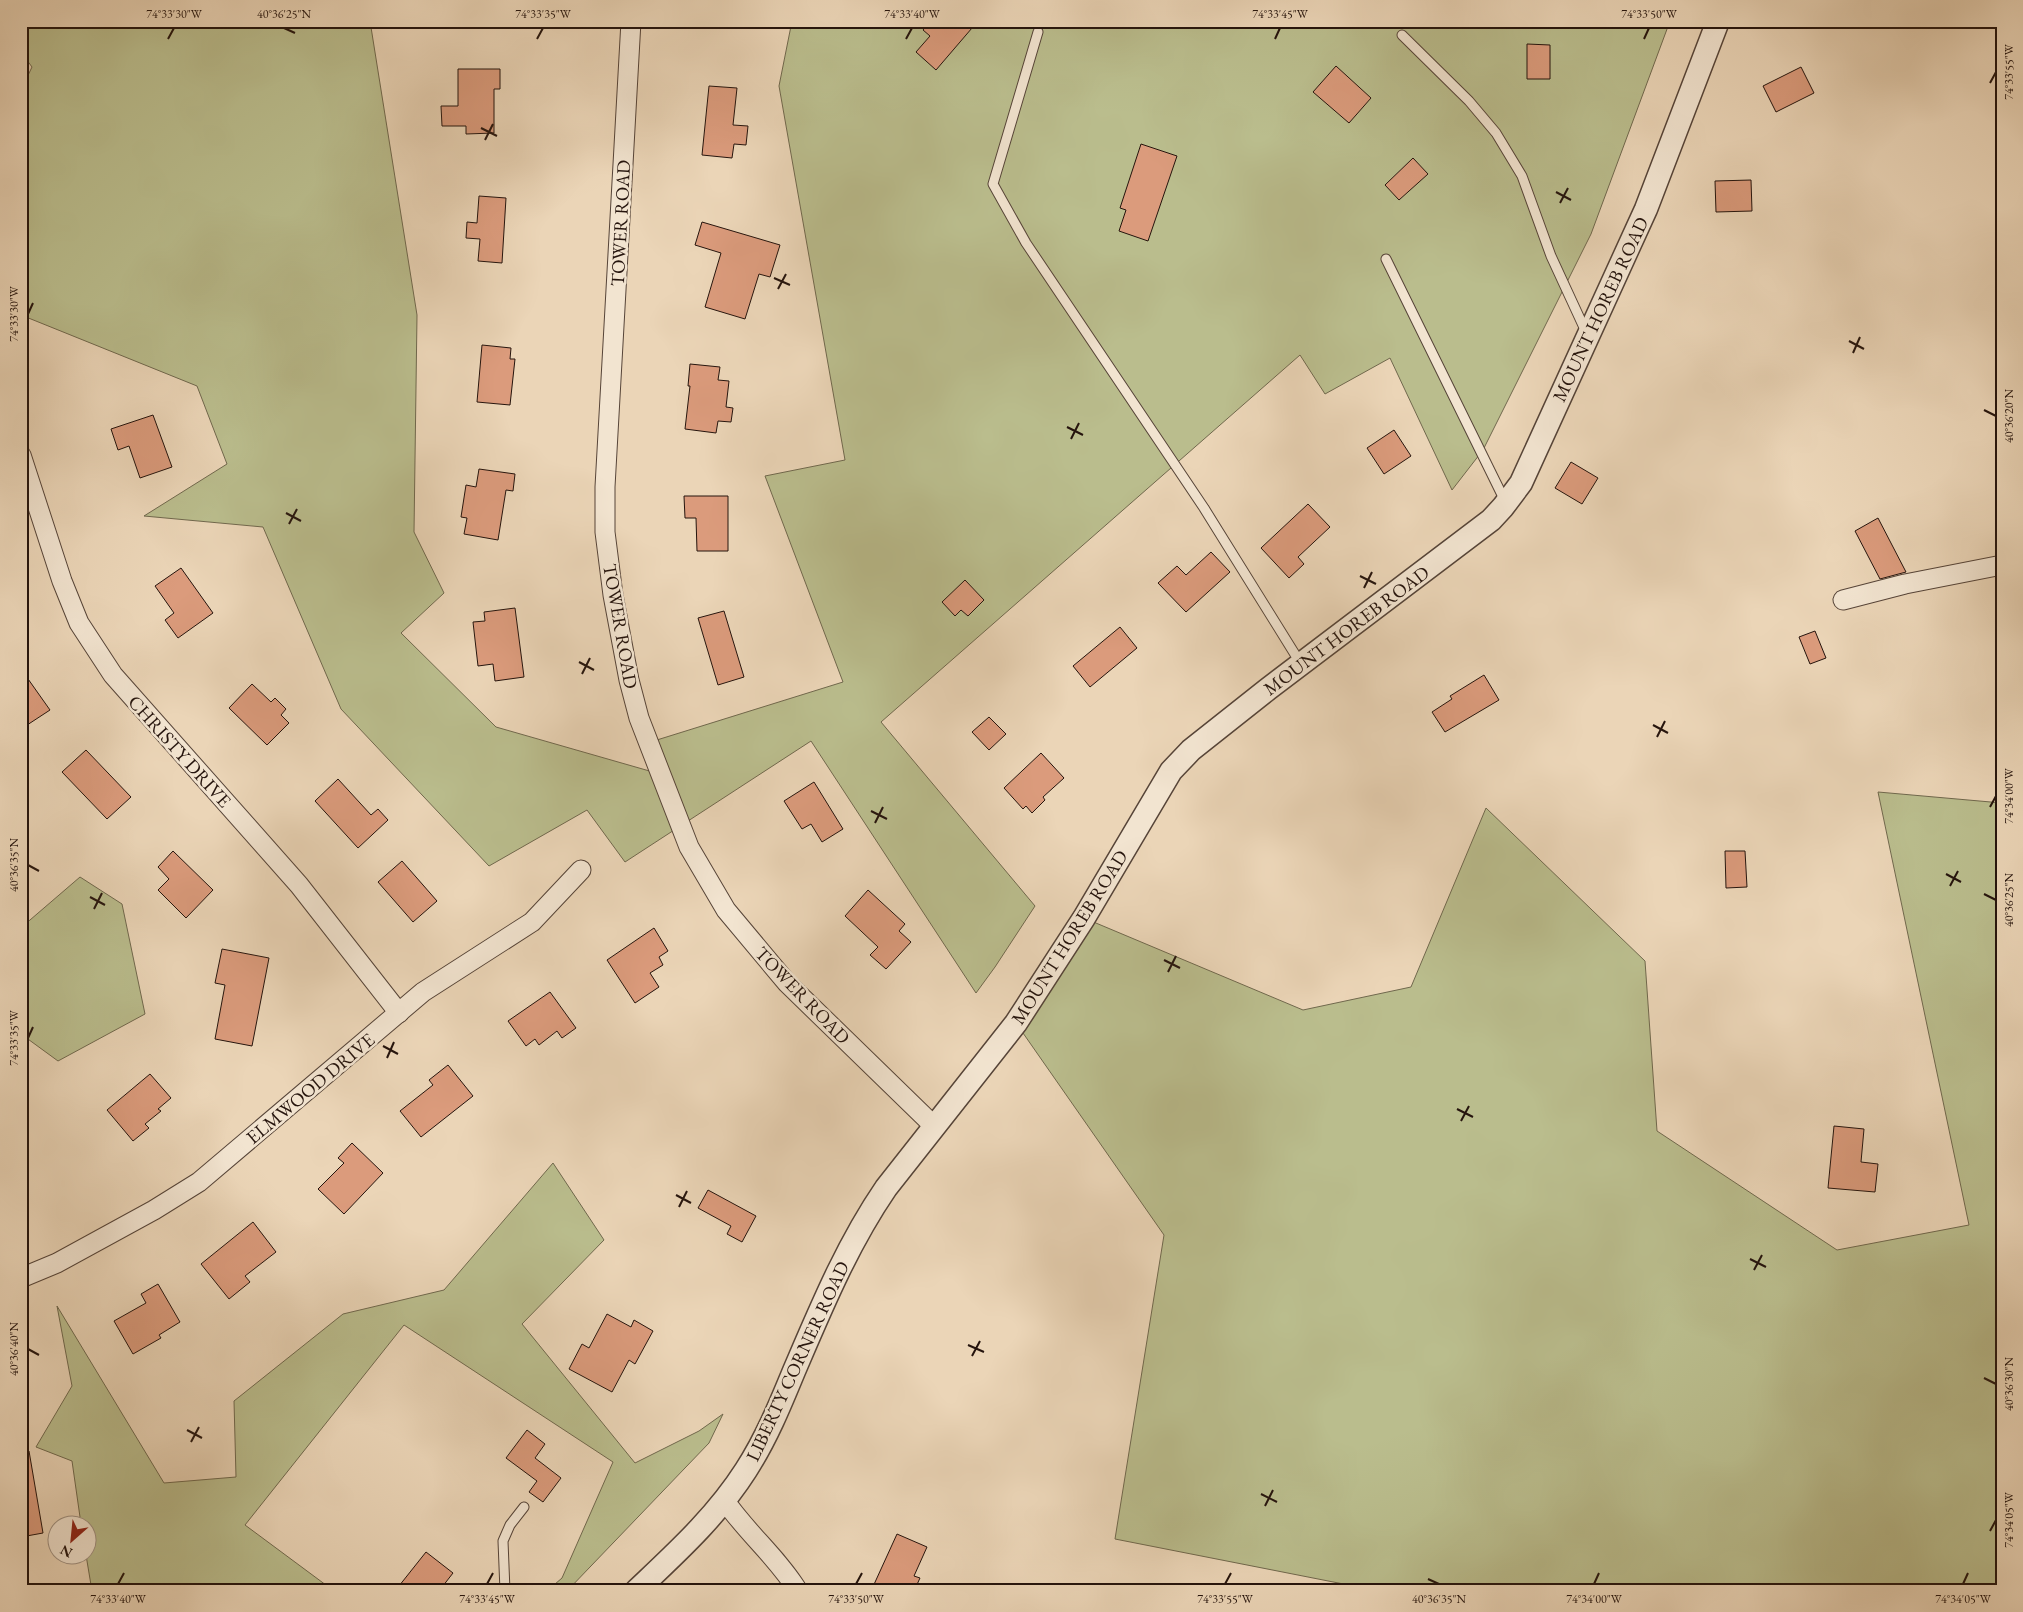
<svg xmlns="http://www.w3.org/2000/svg" width="2023" height="1612" viewBox="0 0 2023 1612" font-family="'EB Garamond',serif">
<style>
.green{fill:#babd8d;stroke:#70684d}
.building{fill:#db9b7c;stroke:#25140d}
.lines{fill:none;stroke-linecap:round;stroke-linejoin:round}
.service-casing{stroke:#564438;stroke-width:11}
.minor-casing{stroke:#564438;stroke-width:21}
.tertiary-casing{stroke:#564438;stroke-width:25}
.service{stroke:#f2e4d0;stroke-width:9}
.minor{stroke:#f2e4d0;stroke-width:19}
.tertiary{stroke:#f2e4d0;stroke-width:22}
.ticks{fill:none;stroke:#25140d;stroke-width:2}
.labels{text-anchor:middle;stroke-width:5;stroke-linejoin:round;paint-order:stroke}
.street-label{font-size:19px;fill:#25140d;stroke:#f2e4d0}
.neatline{fill:none;stroke:#25140d;stroke-width:2}
.ticks-label{font-size:12px;text-anchor:middle;fill:#25140d}
</style>
<rect width="100%" height="100%" fill="#ebd5b7"/>
<filter id="stains"><feTurbulence type="fractalNoise" baseFrequency=".004" numOctaves="4"/><feColorMatrix values="0 0 0 0 .2 0 0 0 0 .09 0 0 0 0 .02 0 0 0 .5 -.17"/></filter>
<radialGradient id="worn" r=".72"><stop offset=".6" stop-color="#630" stop-opacity="0"/><stop offset="1" stop-color="#630" stop-opacity=".3"/></radialGradient>
<!-- green -->
<g class="green">
<polygon points="21,21 370,21 417,315 414,532 444,593 401,633 496,727 653,772 644,744 843,682 765,476 845,460 779,86 792,21 1670,21 1591,234 1483,450 1452,490 1390,358 1325,394 1300,355 881,722 1035,906 995,967 976,993 811,741 625,862 587,810 489,866 341,709 263,527 144,516 227,464 197,386 21,315 21,90 32,67 21,52"/>
<polygon points="1878,792 2002,803 2002,1591 1379,1591 1115,1539 1164,1235 1016,1023 1084,918 1303,1010 1411,987 1486,808 1645,961 1657,1131 1837,1250 1969,1225"/>
<polygon points="80,877 122,904 145,1014 58,1061 21,1034 21,925 23,926"/>
<polygon points="553,1163 604,1240 522,1324 635,1463 699,1431 723,1414 709,1443 567,1591 547,1591 562,1578 613,1462 404,1325 245,1525 334,1591 212,1591 196,1585 193,1591 92,1591 86,1555 88,1554 88,1524 81,1524 72,1461 36,1447 72,1386 57,1306 164,1483 236,1477 234,1401 343,1314 444,1290"/>
</g>
<!-- building -->
<g class="building">
<polygon points="931,21 978,21 936,70 916,52 930,36 923,30"/>
<polygon points="1527,44 1550,45 1550,79 1527,79"/>
<polygon points="1336,66 1371,98 1349,123 1313,92"/>
<polygon points="1801,67 1814,93 1776,112 1763,86"/>
<polygon points="458,69 500,69 500,89 494,89 494,133 466,134 466,126 442,126 441,106 458,106"/>
<polygon points="709,86 737,88 733,125 748,126 746,145 734,144 732,158 702,155"/>
<polygon points="1141,144 1177,156 1148,241 1119,231 1126,210 1120,208"/>
<polygon points="1413,158 1428,174 1399,200 1385,185"/>
<polygon points="1751,180 1752,211 1716,212 1715,181"/>
<polygon points="479,196 506,198 502,263 478,261 480,239 466,238 467,222 477,223"/>
<polygon points="702,222 780,245 770,277 759,274 745,319 705,307 721,253 695,245"/>
<polygon points="482,345 511,348 510,359 515,359 510,405 477,402"/>
<polygon points="690,364 720,367 718,380 729,381 726,407 733,408 731,422 718,421 716,433 685,429 690,386 688,386"/>
<polygon points="153,415 172,467 140,478 129,446 118,450 111,429"/>
<polygon points="1394,430 1411,456 1384,474 1367,448"/>
<polygon points="1571,462 1598,478 1582,504 1555,488"/>
<polygon points="479,469 515,474 513,491 506,490 498,540 464,534 467,518 461,517 466,485 476,487"/>
<polygon points="684,496 728,496 728,551 697,551 696,518 685,518"/>
<polygon points="1308,504 1330,527 1298,557 1304,564 1289,578 1261,548"/>
<polygon points="1878,518 1906,572 1880,579 1855,531"/>
<polygon points="1211,552 1230,572 1186,612 1158,583 1177,566 1186,575"/>
<polygon points="181,568 213,613 178,638 165,620 174,613 155,586"/>
<polygon points="965,580 984,600 968,616 961,610 955,616 942,602"/>
<polygon points="515,608 524,677 495,681 493,664 478,666 473,622 485,621 484,612"/>
<polygon points="724,611 744,677 718,685 698,618"/>
<polygon points="1120,627 1137,648 1090,687 1073,666"/>
<polygon points="1815,631 1826,658 1810,664 1799,637"/>
<polygon points="21,669 50,710 21,729"/>
<polygon points="1484,675 1499,700 1445,732 1432,712 1452,699 1450,696"/>
<polygon points="252,684 271,702 275,698 286,709 281,715 289,723 267,745 229,708"/>
<polygon points="989,717 1006,734 989,750 972,732"/>
<polygon points="86,750 131,797 107,819 62,772"/>
<polygon points="1041,753 1064,778 1043,797 1045,800 1032,813 1026,806 1023,809 1004,788"/>
<polygon points="338,779 371,815 378,809 388,820 358,848 315,801"/>
<polygon points="814,782 843,829 822,842 811,824 802,829 784,801"/>
<polygon points="173,851 213,890 186,918 158,890 169,879 158,867"/>
<polygon points="1725,851 1745,851 1747,887 1726,888"/>
<polygon points="402,861 437,901 413,922 378,882"/>
<polygon points="868,890 905,924 899,931 911,942 886,969 870,955 878,947 845,916"/>
<polygon points="654,928 668,951 659,957 663,965 650,973 659,987 635,1003 607,960"/>
<polygon points="222,949 269,958 252,1046 215,1039 225,985 215,983"/>
<polygon points="550,992 576,1028 562,1038 557,1031 539,1045 535,1039 526,1046 508,1021"/>
<polygon points="448,1065 473,1096 421,1137 400,1111 433,1085 429,1080"/>
<polygon points="150,1074 171,1098 158,1109 161,1111 145,1124 149,1128 133,1141 107,1110"/>
<polygon points="1834,1126 1864,1129 1861,1162 1878,1164 1875,1192 1828,1188"/>
<polygon points="352,1143 383,1173 344,1214 318,1189 344,1163 338,1158"/>
<polygon points="708,1190 756,1216 742,1242 727,1234 731,1226 698,1208"/>
<polygon points="253,1222 276,1252 245,1276 250,1282 229,1299 201,1264"/>
<polygon points="158,1284 180,1322 159,1335 161,1338 133,1354 114,1321 146,1303 141,1294"/>
<polygon points="607,1314 631,1327 634,1320 653,1331 635,1364 629,1360 612,1392 569,1369 582,1344 589,1348"/>
<polygon points="527,1430 545,1444 535,1458 561,1478 543,1502 529,1492 537,1481 506,1458"/>
<polygon points="29,1451 43,1533 21,1537 21,1452"/>
<polygon points="897,1534 927,1547 914,1576 920,1578 914,1591 871,1591"/>
<polygon points="426,1552 453,1573 439,1591 395,1591"/>
</g>
<g class="lines">
<!-- service casing -->
<g class="service-casing">
<g id="service">
<polyline points="1038,32 993,184 1026,243 1204,508 1301,664"/>
<polyline points="1402,35 1469,101 1496,133 1522,176 1551,256 1587,334"/>
<polyline points="1386,259 1505,501"/>
<polyline points="505,1591 503,1541 510,1525 524,1507"/>
</g>
</g>
<!-- minor casing -->
<g class="minor-casing">
<g id="minor">
<polyline points="631,21 605,487 605,532 613,595 629,680 639,718 689,847 726,910 787,983 935,1127"/>
<polyline points="21,455 62,581 79,623 113,675 299,885 399,1013"/>
<polyline points="1843,600 1905,584 2002,565"/>
<polyline points="21,1278 57,1263 154,1210 199,1182 423,992 532,922 581,870"/>
<path d="M725 1501C747 1533 778 1558 798 1591"/>
</g>
</g>
<!-- tertiary casing -->
<g class="tertiary-casing">
<path id="tertiary" d="M636 1591C676 1553 716 1517 746 1470 766 1439 780 1405 794 1371 821 1308 847 1245 886 1188L1016 1023 1084 918 1171 771 1191 750 1268 689 1491 520 1503 507 1521 483 1646 209 1718 21"/>
</g>
<!-- service -->
<use href="#service" class="service"/>
<!-- minor -->
<use href="#minor" class="minor"/>
<!-- tertiary -->
<use href="#tertiary" class="tertiary"/>
</g>
<!-- ticks -->
<path class="ticks" d="M284 28 295 33M168 39 174 28M537 39 543 28M906 39 912 28M1275 39 1280 28M1644 39 1649 28M1990 83 1996 72M481 128 497 136M485 140 493 124M1556 192 1571 200M1560 203 1568 188M774 278 790 285M778 289 786 274M28 314 33 303M1849 341 1864 349M1853 353 1860 337M1984 410 1996 416M1067 427 1083 435M1071 439 1079 423M286 513 301 521M289 524 297 509M1360 576 1376 584M1364 588 1372 572M579 662 594 670M582 674 590 658M1653 725 1668 733M1657 737 1665 721M1990 807 1996 796M871 811 887 819M875 823 883 807M28 865 39 871M1946 874 1961 882M1950 886 1958 871M1984 894 1996 900M90 897 105 905M94 909 102 893M1164 960 1180 968M1168 972 1176 956M28 1038 33 1027M383 1046 398 1054M387 1058 394 1042M1457 1109 1473 1117M1461 1121 1469 1106M676 1195 691 1203M679 1207 687 1191M1750 1259 1766 1267M1754 1270 1762 1255M968 1345 984 1352M28 1349 39 1355M972 1356 980 1341M1984 1378 1996 1384M187 1430 202 1438M191 1442 199 1427M1261 1494 1277 1502M1265 1506 1273 1490M1990 1531 1996 1520M1428 1579 1439 1584M118 1584 124 1573M487 1584 493 1573M856 1584 862 1573M1225 1584 1231 1573M1594 1584 1599 1573M1963 1584 1968 1573"/>
<g class="labels">
<!-- street labels -->
<g class="street-label">
<text transform="translate(620 223) rotate(-87)" y="7">TOWER ROAD</text>
<text transform="translate(1600 309) rotate(-65)" y="7">MOUNT HOREB ROAD</text>
<text transform="translate(621 626) rotate(80)" y="7">TOWER ROAD</text>
<text transform="translate(1346 630) rotate(-37)" y="7">MOUNT HOREB ROAD</text>
<text transform="translate(180 751) rotate(48)" y="7">CHRISTY DRIVE</text>
<text transform="translate(1069 937) rotate(-58)" y="7">MOUNT HOREB ROAD</text>
<text transform="translate(803 995) rotate(46)" y="7">TOWER ROAD</text>
<text transform="translate(310 1088) rotate(-40)" y="7">ELMWOOD DRIVE</text>
<text transform="translate(797 1361) rotate(-65)" y="7">LIBERTY CORNER ROAD</text>
</g>
</g>
<!-- margin -->
<rect width="2023" height="1612" fill="none" stroke="#ebd5b7" stroke-width="55"/>
<!-- north arrow -->
<g transform="translate(72 1540) rotate(207)"><circle r="24" fill="#f2e4d0" stroke="#a09182"/>
<path d="M0-4L9 19L0 12L-9 19Z" fill="#8f2418"/>
<text y="-8" font-size="14" font-weight="bold" text-anchor="middle" fill="#25140d">N</text>
</g>
<rect x="28" y="28" width="1968" height="1556" class="neatline"/>
<g class="ticks-label">
<text x="174" y="18">74°33'30"W</text>
<text x="284" y="18">40°36'25"N</text>
<text x="543" y="18">74°33'35"W</text>
<text x="912" y="18">74°33'40"W</text>
<text x="1280" y="18">74°33'45"W</text>
<text x="1649" y="18">74°33'50"W</text>
<text transform="translate(2009 72) rotate(-90)" y="4">74°33'55"W</text>
<text transform="translate(14 314) rotate(-90)" y="4">74°33'30"W</text>
<text transform="translate(2009 416) rotate(-90)" y="4">40°36'20"N</text>
<text transform="translate(2009 796) rotate(-90)" y="4">74°34'00"W</text>
<text transform="translate(14 865) rotate(-90)" y="4">40°36'35"N</text>
<text transform="translate(2009 900) rotate(-90)" y="4">40°36'25"N</text>
<text transform="translate(14 1038) rotate(-90)" y="4">74°33'35"W</text>
<text transform="translate(14 1349) rotate(-90)" y="4">40°36'40"N</text>
<text transform="translate(2009 1384) rotate(-90)" y="4">40°36'30"N</text>
<text transform="translate(2009 1520) rotate(-90)" y="4">74°34'05"W</text>
<text x="118" y="1603">74°33'40"W</text>
<text x="487" y="1603">74°33'45"W</text>
<text x="856" y="1603">74°33'50"W</text>
<text x="1225" y="1603">74°33'55"W</text>
<text x="1439" y="1603">40°36'35"N</text>
<text x="1594" y="1603">74°34'00"W</text>
<text x="1963" y="1603">74°34'05"W</text>
</g>
<rect width="100%" height="100%" filter="url(#stains)"/>
<rect width="100%" height="100%" fill="url(#worn)"/>
</svg>
